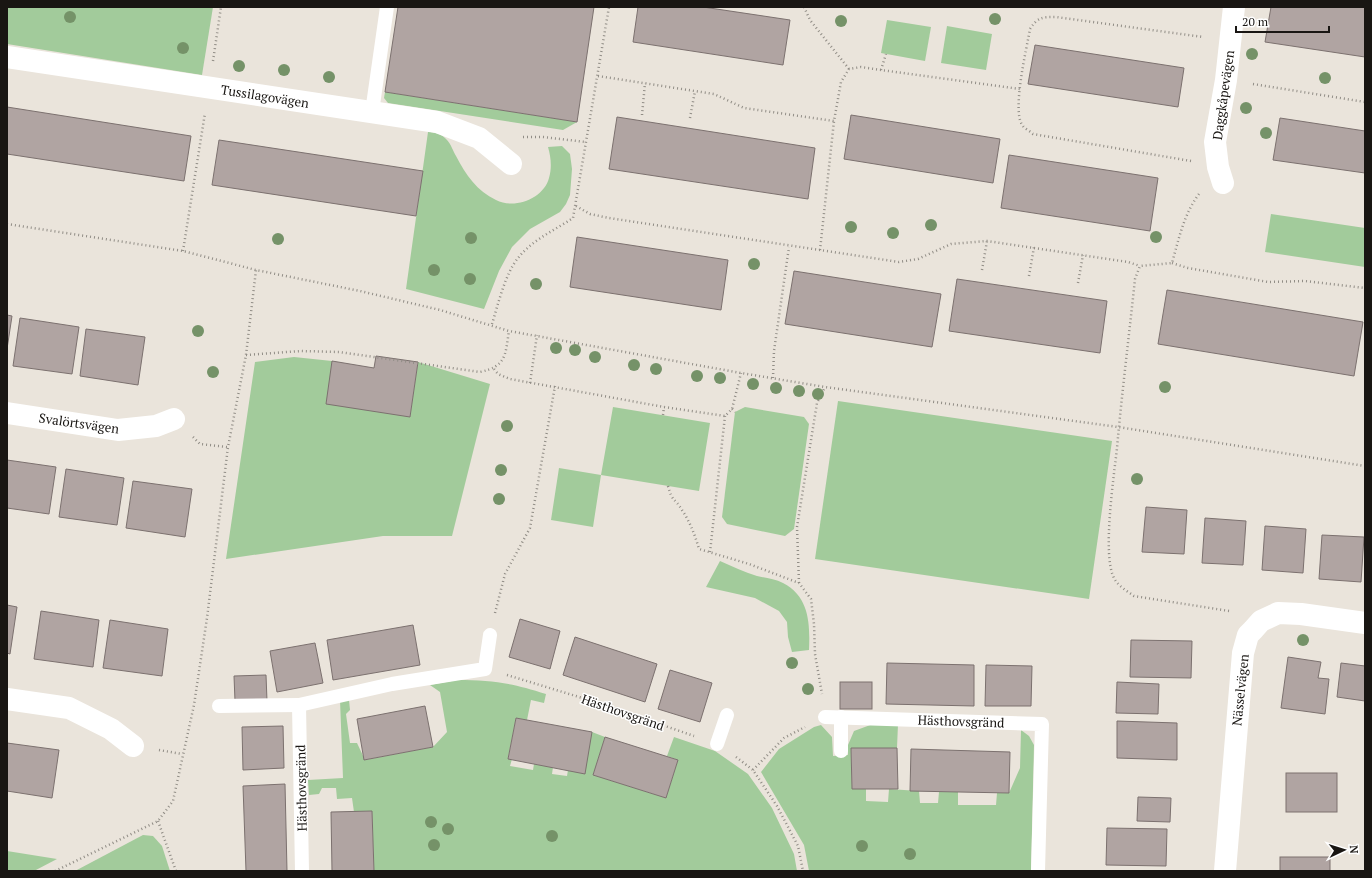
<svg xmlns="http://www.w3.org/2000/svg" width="1372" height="878" viewBox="0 0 1372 878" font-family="'PT Serif',serif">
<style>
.green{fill:#a2cb9b}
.building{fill:#b0a4a2;stroke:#7c716f}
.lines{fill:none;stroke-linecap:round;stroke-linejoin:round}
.path{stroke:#918d86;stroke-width:2.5;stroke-dasharray:1 3;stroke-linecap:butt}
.lane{stroke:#fff;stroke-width:14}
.street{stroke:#fff;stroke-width:22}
.tree{fill:#759268}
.labels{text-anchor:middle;stroke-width:3;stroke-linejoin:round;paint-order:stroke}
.street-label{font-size:13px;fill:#191613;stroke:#fff}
</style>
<rect width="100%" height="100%" fill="#eae4db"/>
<!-- green -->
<g class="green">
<polygon points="7,7 213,7 202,75 7,44"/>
<polygon points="887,20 931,27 925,61 881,53"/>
<polygon points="947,26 992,34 986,70 941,63"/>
<polygon points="385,92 577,122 563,130 388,103 384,98"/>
<path d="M428 132C435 132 442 134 447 140 451 144 453 151 456 156 466 175 477 191 496 200 515 210 544 198 549 178 552 168 551 157 548 147L562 146 570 154 572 169 570 195 566 204 560 212 530 229 512 247 499 271 484 309 406 289Z"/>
<polygon points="1271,214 1365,228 1365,267 1265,252"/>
<polygon points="294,357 332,361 410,417 418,362 490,384 452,536 383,536 226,559 255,362"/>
<polygon points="838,401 1112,441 1089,599 815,559"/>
<polygon points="613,407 710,423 699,491 601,475 593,527 551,520 559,468 601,475"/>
<polygon points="745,407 804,417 809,424 794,529 785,536 727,524 722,517 735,412"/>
<path d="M720 561C732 566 744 572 757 576 765 578 775 579 783 583 810 597 810 625 809 650L792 652 788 637 787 622 779 611 755 598 706 587Z"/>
<path d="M457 680C492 680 512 683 546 694L544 703 531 700 527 720 516 718 508 758 512 759 510 766 533 770 534 764 553 767 552 774 567 776 568 770 592 732 605 737 593 775 666 798 678 760 667 756 674 737 715 751 748 774 772 808 794 854 797 871H374L372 811 354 812 352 798 337 799 336 788H322L319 794 309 795 308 780 343 778 340 700H349L350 710 346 714 350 743H357L365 760 433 747 447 732 440 692 430 685Z"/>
<polygon points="873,724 898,724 897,748 851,748 852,789 866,789 866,801 888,802 889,789 919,791 920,803 938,803 939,792 958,792 958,805 996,805 997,793 1009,793 1020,768 1021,730 1029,736 1034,745 1031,871 809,871 804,845 761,772 779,749 814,727 821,725 832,737 833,756 848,755 848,745 854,731"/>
<polygon points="143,835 153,836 162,846 170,871 75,871"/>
<polygon points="7,851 57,859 34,871 7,871"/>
</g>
<!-- building -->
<g class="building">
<polygon points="398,7 594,7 577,122 385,92"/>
<polygon points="638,7 703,7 790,20 783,65 633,42"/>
<polygon points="1271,7 1365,7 1365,57 1265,42"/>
<polygon points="1035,45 1184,68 1178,107 1028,84"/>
<polygon points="7,107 191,136 184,181 7,154"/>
<polygon points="851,115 1000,139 993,183 844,159"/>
<polygon points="617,117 815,148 808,199 609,169"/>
<polygon points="1280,118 1365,131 1365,173 1273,160"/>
<polygon points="219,140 423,171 416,216 212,185"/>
<polygon points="1009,155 1158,178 1150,231 1001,208"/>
<polygon points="577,237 728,260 721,310 570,287"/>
<polygon points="794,271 941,294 932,347 785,324"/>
<polygon points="957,279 1107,301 1100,353 949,331"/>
<polygon points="1167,290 1363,322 1354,376 1158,344"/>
<polygon points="7,315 12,316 7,349"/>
<polygon points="20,318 79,327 72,374 13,366"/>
<polygon points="86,329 145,337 138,385 80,376"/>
<polygon points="376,356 418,362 410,417 326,404 332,361 374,368"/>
<polygon points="7,460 56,467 49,514 7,508"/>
<polygon points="66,469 124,478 117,525 59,517"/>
<polygon points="133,481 192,489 185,537 126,528"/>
<polygon points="1146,507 1187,510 1184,554 1142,552"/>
<polygon points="1205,518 1246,521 1243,565 1202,563"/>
<polygon points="1265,526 1306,529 1303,573 1262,570"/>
<polygon points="1322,535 1364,537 1361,582 1319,579"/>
<polygon points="7,605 17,607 10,654 7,653"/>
<polygon points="41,611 99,620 93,667 34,659"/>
<polygon points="520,619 560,631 550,669 509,657"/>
<polygon points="110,620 168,629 162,676 103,668"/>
<polygon points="413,625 420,665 333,680 327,640"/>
<polygon points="575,637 657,664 645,702 563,675"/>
<polygon points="1131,640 1192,641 1191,678 1130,677"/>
<polygon points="315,643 323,683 277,692 270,651"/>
<polygon points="1288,657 1321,662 1318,678 1329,679 1325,714 1281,708"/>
<polygon points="887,663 974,665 974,706 886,704"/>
<polygon points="1341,663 1365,666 1365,701 1337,697"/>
<polygon points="986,665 1032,666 1031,706 985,706"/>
<polygon points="670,670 712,683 700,722 658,709"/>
<polygon points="266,675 267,701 235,701 234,676"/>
<rect x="840" y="682" width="32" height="27"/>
<polygon points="1117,682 1159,684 1158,714 1116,713"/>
<polygon points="425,706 433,747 364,760 357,719"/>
<polygon points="516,718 592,732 585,774 508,759"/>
<polygon points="1117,721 1177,723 1177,760 1117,758"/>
<polygon points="283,726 284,768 243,770 242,727"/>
<polygon points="605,737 678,760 666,798 593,775"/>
<polygon points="7,743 59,750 52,798 7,791"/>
<polygon points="851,748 897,748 898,789 852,789"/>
<polygon points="911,749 1010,752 1009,793 910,791"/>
<rect x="1286" y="773" width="51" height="39"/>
<polygon points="285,784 287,871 246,871 243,786"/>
<polygon points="1138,797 1171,798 1170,822 1137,821"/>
<polygon points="372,811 374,871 332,871 331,812"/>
<polygon points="1107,828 1167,829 1166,866 1106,865"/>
<rect x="1280" y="857" width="50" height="14"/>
</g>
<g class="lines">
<!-- path -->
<g class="path">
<polyline points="804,7 810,20 849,69"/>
<polyline points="213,61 221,7"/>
<polyline points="881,70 886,54"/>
<polyline points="598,76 714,94 744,108 834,121"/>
<polyline points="1253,84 1365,102"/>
<polyline points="642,115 645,83"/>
<polyline points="690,118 695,91"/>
<polyline points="523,137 543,137 586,142"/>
<path d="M1191 161 1033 134C1030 131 1025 129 1023 126 1011 113 1027 47 1030 29 1038 17 1042 17 1056 17L1203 37"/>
<path d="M1199 194C1184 214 1179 238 1172 263L1140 266 1135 279C1129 336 1122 392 1117 448 1114 476 1102 555 1114 578 1118 586 1127 591 1134 596L1229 611"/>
<polyline points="576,206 590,214 609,218 899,262 918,259 951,244 987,241 1128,262 1140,266"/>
<polyline points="7,224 183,251 256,270 360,291 440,310 509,331 741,373 825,387 1118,427 1365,466"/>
<polyline points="820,250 834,121 841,82 849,69 861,67 881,70 1020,89"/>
<polyline points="183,251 205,113"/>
<polyline points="1172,263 1188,268 1268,282 1305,281 1365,288"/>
<polyline points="982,270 987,241"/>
<polyline points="1029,276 1034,247"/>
<polyline points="1078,283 1083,255"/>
<path d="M492 324C498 305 505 274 518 258 532 240 555 230 573 218L609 7"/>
<path d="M246 355 301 351 339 352 480 372C507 366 505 355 509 331"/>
<polyline points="494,369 498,374 510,379 664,407 725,416 732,409 741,373"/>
<polyline points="773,378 774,351 789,247"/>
<polyline points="530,383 537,335"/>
<polyline points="732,409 735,412"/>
<polyline points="663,415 664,407"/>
<polyline points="193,437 200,444 227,447"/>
<path d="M668 486C672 502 675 498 682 510 690 522 695 535 699 549L749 564 799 583 811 599 814 624 815 654 822 694"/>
<polyline points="710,552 725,416"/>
<polyline points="799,583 797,527 817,403 825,387"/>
<polyline points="495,613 505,574 530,528 555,386"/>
<polyline points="507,675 602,704 694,736"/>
<polyline points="159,750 182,754"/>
<polyline points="736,757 753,770 777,806 798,846 803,871"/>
<polyline points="753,770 784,738 805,727"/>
<polyline points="158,821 176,871"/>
<polyline points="55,871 158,821 173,801 194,705 207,618 228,447 246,355 256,270"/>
</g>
<!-- lane -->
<g class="lane">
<polyline points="372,112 387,7"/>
<polyline points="219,706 299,705"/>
<polyline points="825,717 1042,724 1038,871"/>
<polyline points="841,717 841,751"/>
<polyline points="717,744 727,715"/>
<polyline points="302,871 299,705 392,684 485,669 490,635"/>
</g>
<!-- street -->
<g class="street">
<polyline points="7,57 437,122 479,138 511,164"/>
<polyline points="1223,183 1218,167 1215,142 1226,80 1234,7"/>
<polyline points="7,413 118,430 156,426 174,419"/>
<polyline points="7,699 69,708 111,729 133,746"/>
<polyline points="1225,871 1243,653 1248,635 1253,630 1261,621 1278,613 1301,614 1365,623"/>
</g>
</g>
<!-- trees -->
<g class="tree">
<circle cx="70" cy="17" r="6"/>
<circle cx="995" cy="19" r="6"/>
<circle cx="841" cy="21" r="6"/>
<circle cx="183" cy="48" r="6"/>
<circle cx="1252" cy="54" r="6"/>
<circle cx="239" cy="66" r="6"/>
<circle cx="284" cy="70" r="6"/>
<circle cx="329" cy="77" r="6"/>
<circle cx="1325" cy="78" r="6"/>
<circle cx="1246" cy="108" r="6"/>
<circle cx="1266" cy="133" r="6"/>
<circle cx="931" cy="225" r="6"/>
<circle cx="851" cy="227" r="6"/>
<circle cx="893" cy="233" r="6"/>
<circle cx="1156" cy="237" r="6"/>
<circle cx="471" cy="238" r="6"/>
<circle cx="278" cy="239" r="6"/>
<circle cx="754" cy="264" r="6"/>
<circle cx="434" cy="270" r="6"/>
<circle cx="470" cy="279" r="6"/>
<circle cx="536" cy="284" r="6"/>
<circle cx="198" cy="331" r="6"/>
<circle cx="556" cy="348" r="6"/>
<circle cx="575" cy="350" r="6"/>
<circle cx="595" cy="357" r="6"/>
<circle cx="634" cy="365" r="6"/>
<circle cx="656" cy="369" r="6"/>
<circle cx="213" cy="372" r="6"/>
<circle cx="697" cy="376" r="6"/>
<circle cx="720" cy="378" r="6"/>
<circle cx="753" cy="384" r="6"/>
<circle cx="1165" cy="387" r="6"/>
<circle cx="776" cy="388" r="6"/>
<circle cx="799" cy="391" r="6"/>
<circle cx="818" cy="394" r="6"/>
<circle cx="507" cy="426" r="6"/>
<circle cx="501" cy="470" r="6"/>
<circle cx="1137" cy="479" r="6"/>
<circle cx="499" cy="499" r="6"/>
<circle cx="1303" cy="640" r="6"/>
<circle cx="792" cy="663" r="6"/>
<circle cx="808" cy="689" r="6"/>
<circle cx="431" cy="822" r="6"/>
<circle cx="448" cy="829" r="6"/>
<circle cx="552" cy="836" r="6"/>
<circle cx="434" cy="845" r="6"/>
<circle cx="862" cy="846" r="6"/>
<circle cx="910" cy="854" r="6"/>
</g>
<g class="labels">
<!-- street labels -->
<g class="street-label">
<text transform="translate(1223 95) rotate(-82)" y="5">Daggkåpevägen</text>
<text transform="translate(265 96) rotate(9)" y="5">Tussilagovägen</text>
<text transform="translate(79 423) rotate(8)" y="5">Svalörtsvägen</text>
<text transform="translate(1240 690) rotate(-84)" y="5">Nässelvägen</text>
<text transform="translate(623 712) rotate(19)" y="5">Hästhovsgränd</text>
<text transform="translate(961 721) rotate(2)" y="5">Hästhovsgränd</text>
<text transform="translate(301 788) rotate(-91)" y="5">Hästhovsgränd</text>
</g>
</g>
<!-- border -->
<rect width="1372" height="878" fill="none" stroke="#191613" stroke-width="16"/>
<!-- north arrow -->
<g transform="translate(1344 850) rotate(86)" stroke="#ffffff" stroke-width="3" paint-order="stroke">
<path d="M0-3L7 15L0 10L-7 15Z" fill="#191613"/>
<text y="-6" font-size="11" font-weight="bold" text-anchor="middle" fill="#191613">N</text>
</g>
<!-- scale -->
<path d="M1236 26v6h93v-6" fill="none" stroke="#191613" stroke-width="2"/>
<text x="1242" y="26" font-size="12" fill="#191613" stroke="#ffffff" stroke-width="3" paint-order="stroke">20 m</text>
</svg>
